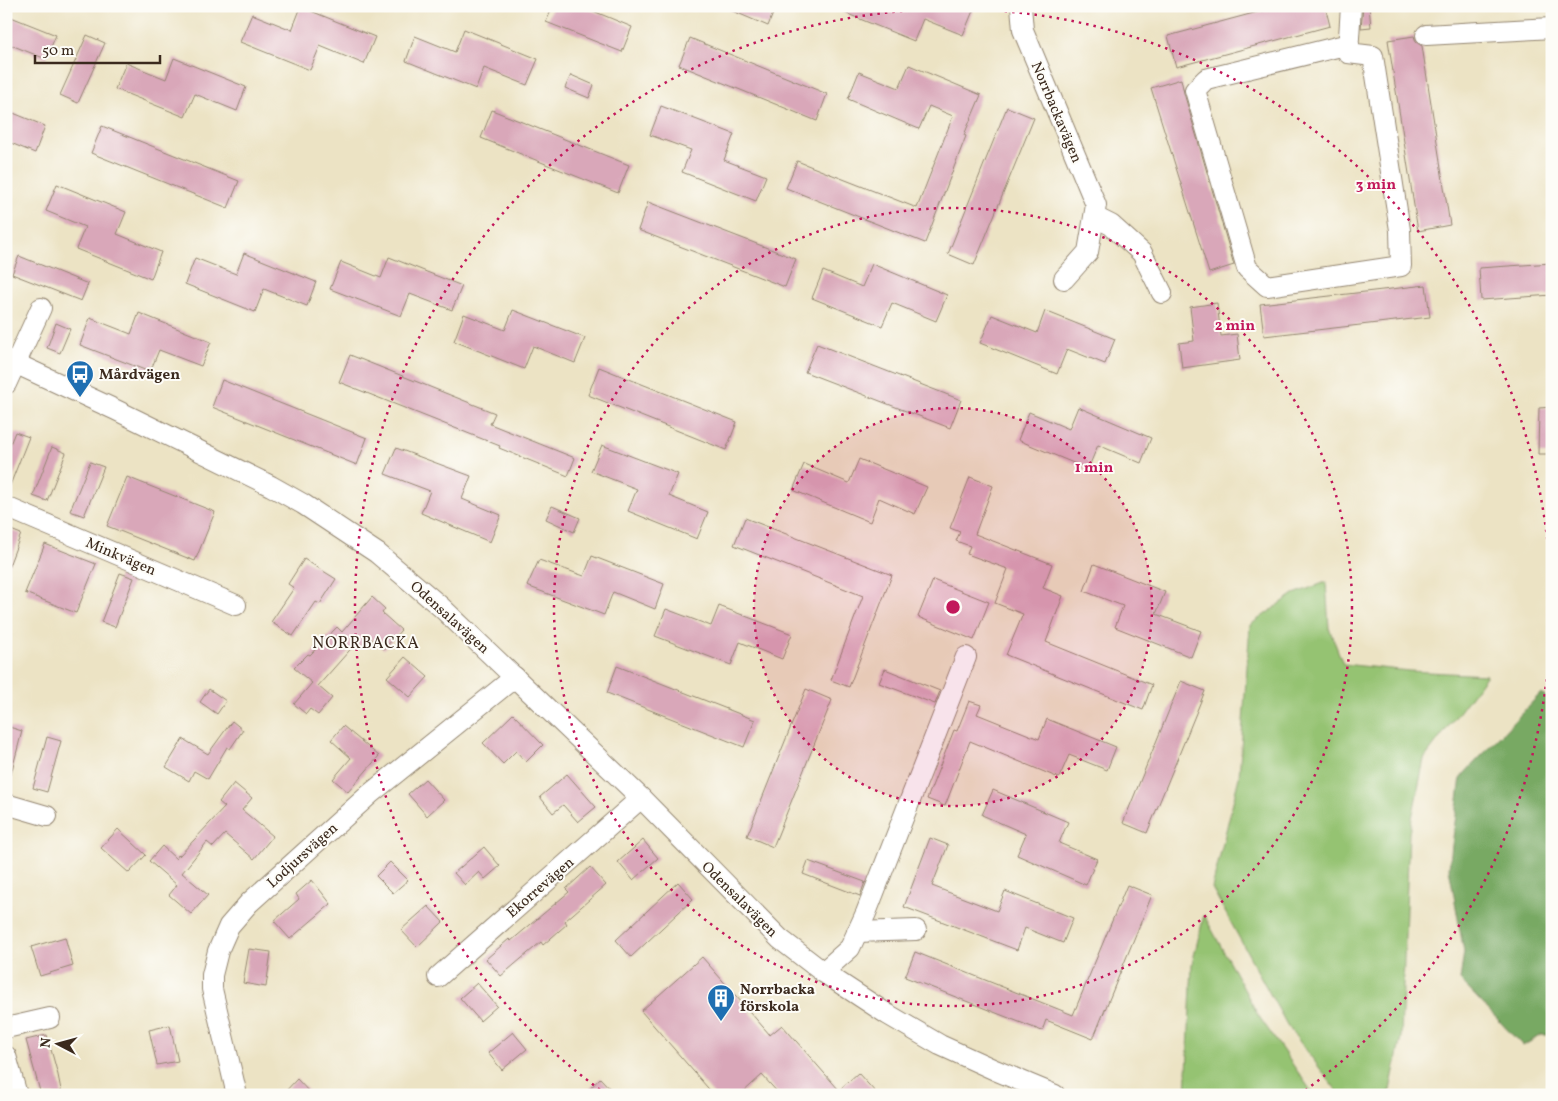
<svg xmlns="http://www.w3.org/2000/svg" width="1558" height="1101" viewBox="0 0 1558 1101" font-family="Vollkorn,serif">
<style>
.green{fill:#95c372;stroke:#687648}
.forest{fill:#78a964;stroke:#5a6a41}
.building{fill:#d9a7b9}
.lines{fill:none;stroke-linecap:round;stroke-linejoin:round}
.street-casing{stroke:#948671;stroke-width:22}
.street{stroke:#fff;stroke-width:20}
.ring{fill:none;stroke:#c2185b;stroke-width:2.5;stroke-dasharray:2.5 5}
.labels{text-anchor:middle;stroke-width:4;stroke-linejoin:round;paint-order:stroke}
.street-label{font-size:15px;fill:#3b2a1e;stroke:#fdfcf7}
.poi-label{font-size:15px;font-weight:bold;fill:#3b2a1e;stroke:#fdfcf7;text-anchor:start}
.neighbourhood-label{font-size:16px;letter-spacing:1px;fill:#3b2a1e;stroke:#fdfcf7}
.centre{fill:#c2185b;stroke:#fdfcf7;stroke-width:2.5}
.ring-label{font-size:15px;text-anchor:middle;font-weight:bold;fill:#c2185b;stroke:#fdfcf7;stroke-width:4;stroke-linejoin:round;paint-order:stroke}
</style>
<rect width="100%" height="100%" fill="#fdfcf7"/>
<filter id="ink" filterUnits="userSpaceOnUse"><feTurbulence type="fractalNoise" baseFrequency=".02" numOctaves="2"/><feDisplacementMap in="SourceGraphic" scale="10" xChannelSelector="R" yChannelSelector="G"/><feConvolveMatrix kernelMatrix="1 2 1 2 8 2 1 2 1" color-interpolation-filters="sRGB"/></filter>
<filter id="wash" filterUnits="userSpaceOnUse"><feTurbulence type="fractalNoise" baseFrequency=".0096" numOctaves="4" result="noise"/><feDisplacementMap in="SourceGraphic" scale="20" xChannelSelector="R" yChannelSelector="G"/><feGaussianBlur stdDeviation="1.12" result="paint"/><feColorMatrix in="noise" values="0 0 0 0 0 0 0 0 0 0 0 0 0 0 0 0 0 1.4 0 .05"/><feComposite in="paint" operator="in"/></filter>
<g filter="url(#wash)">
<rect width="100%" height="100%" fill="#ece3c4"/>
<!-- green -->
<g class="green">
<polygon points="1326,582 1329,628 1343,664 1409,671 1487,675 1424,759 1409,833 1401,1037 1389,1095 1340,1095 1287,1025 1212,888 1239,777 1250,625 1294,594"/>
<polygon points="1204,915 1258,1015 1314,1095 1186,1095 1192,964"/>
</g>
<!-- forest -->
<polygon class="forest" points="1541,693 1552,702 1552,1035 1541,1035 1523,1046 1460,980 1464,952 1449,868 1461,777"/>
<g id="blocks">
<!-- building -->
<g class="building">
<polygon points="553,6 581,6 632,27 622,52 546,22"/>
<polygon points="721,6 776,6 768,26"/>
<polygon points="828,6 975,6 963,35 923,19 914,41"/>
<polygon points="1280,6 1325,6 1330,26 1176,67 1168,36"/>
<polygon points="1363,6 1369,6 1371,27 1361,28"/>
<polygon points="301,7 375,37 364,64 320,46 310,70 240,42 252,14 292,30"/>
<polygon points="6,15 56,35 46,59 6,43"/>
<polygon points="464,29 538,59 527,85 484,68 476,89 406,61 415,36 455,52"/>
<polygon points="87,35 105,43 78,103 60,95"/>
<polygon points="1414,36 1416,42 1422,46 1450,225 1418,231 1388,40"/>
<polygon points="690,38 827,94 817,121 679,65"/>
<polygon points="174,58 246,87 237,111 195,94 185,117 115,89 126,63 166,79"/>
<polygon points="909,65 981,95 964,135 966,136 925,243 786,188 797,161 917,208 953,116 929,106 919,129 848,99 859,72 899,88"/>
<polygon points="571,75 594,85 589,98 565,88"/>
<polygon points="1181,79 1184,93 1234,265 1209,273 1151,88"/>
<polygon points="661,106 734,134 724,160 766,176 756,201 682,172 691,150 650,135"/>
<polygon points="1007,107 1034,118 974,265 948,254"/>
<polygon points="6,110 45,126 35,153 6,141"/>
<polygon points="492,110 629,165 618,193 481,138"/>
<polygon points="102,126 239,181 228,208 91,153"/>
<polygon points="57,184 126,212 117,234 161,252 151,279 76,249 85,227 46,211"/>
<polygon points="648,202 796,259 785,287 638,230"/>
<polygon points="244,253 316,282 307,306 264,289 255,312 185,284 195,258 236,274"/>
<polygon points="19,256 88,284 81,301 12,274"/>
<polygon points="389,257 462,286 452,310 410,294 401,316 330,289 341,262 381,278"/>
<polygon points="1552,263 1552,295 1481,300 1479,268"/>
<polygon points="872,264 947,295 936,321 892,303 882,326 812,298 823,271 862,287"/>
<polygon points="1426,285 1430,317 1264,336 1260,304"/>
<polygon points="1217,303 1221,336 1237,334 1240,360 1182,368 1179,343 1194,341 1190,307"/>
<polygon points="513,310 585,338 575,363 533,346 524,369 454,341 464,314 505,330"/>
<polygon points="1045,311 1115,339 1105,364 1067,349 1057,374 980,343 992,315 1037,333"/>
<polygon points="139,313 211,342 201,366 159,350 150,372 80,345 90,318 131,334"/>
<polygon points="56,323 70,329 60,353 47,348"/>
<polygon points="817,344 961,400 950,428 805,372"/>
<polygon points="350,355 495,413 490,424 575,458 568,476 499,448 500,446 339,382"/>
<polygon points="599,367 737,422 726,450 588,395"/>
<polygon points="222,380 367,438 357,465 212,407"/>
<polygon points="1078,407 1151,438 1141,463 1098,445 1088,469 1018,440 1029,412 1069,429"/>
<polygon points="1552,407 1552,454 1538,454 1539,408"/>
<polygon points="15,432 29,437 7,493 6,454"/>
<polygon points="602,445 678,474 669,496 708,512 697,539 628,511 637,489 591,471"/>
<polygon points="52,447 66,453 47,501 33,496"/>
<polygon points="396,448 471,476 462,499 501,515 490,542 421,513 430,491 385,474"/>
<polygon points="859,459 927,487 915,514 879,498 870,522 793,490 804,464 849,483"/>
<polygon points="90,462 104,467 84,516 70,511"/>
<polygon points="127,477 215,512 195,561 107,526"/>
<polygon points="970,477 993,486 975,534 1052,564 1043,588 1063,596 1046,642 1152,685 1143,710 1006,655 1023,614 995,603 1008,569 967,554 970,546 956,541 960,532 950,528"/>
<polygon points="552,506 580,518 574,532 546,519"/>
<polygon points="745,518 892,575 849,687 831,680 863,596 734,545"/>
<polygon points="6,528 21,534 7,571 6,571"/>
<polygon points="45,544 96,564 76,613 25,593"/>
<polygon points="592,556 664,584 655,609 613,592 604,615 527,586 539,560 584,576"/>
<polygon points="304,559 336,579 320,604 316,602 293,636 271,622 294,588 288,584"/>
<polygon points="1094,564 1165,592 1156,614 1201,631 1191,657 1115,627 1123,606 1084,591"/>
<polygon points="120,573 134,578 115,627 101,622"/>
<polygon points="933,580 989,602 974,640 918,617"/>
<polygon points="372,597 385,609 382,613 401,630 384,649 370,638 361,648 356,643 318,686 332,698 318,715 310,709 306,714 294,704 312,683 294,668 308,654 310,655 337,627 342,632"/>
<polygon points="719,606 792,634 782,659 740,642 731,665 655,636 666,609 711,626"/>
<polygon points="405,657 428,677 410,697 387,677"/>
<polygon points="617,666 755,720 744,747 607,693"/>
<polygon points="885,669 940,691 935,704 879,683"/>
<polygon points="1181,681 1205,691 1147,833 1123,823"/>
<polygon points="209,689 226,701 217,714 200,702"/>
<polygon points="806,689 832,700 773,847 747,836"/>
<polygon points="969,701 981,705 977,714 1039,739 1047,719 1116,747 1107,770 1069,755 1059,778 970,741 945,806 927,799 954,730 957,731"/>
<polygon points="513,714 543,745 526,762 516,751 503,764 483,743"/>
<polygon points="232,721 243,730 230,749 227,747 208,779 194,771 189,781 166,767 183,739 208,754"/>
<polygon points="6,726 22,731 11,774 6,774"/>
<polygon points="343,726 379,756 348,792 333,779 351,758 331,740"/>
<polygon points="47,737 61,741 47,792 33,788"/>
<polygon points="567,774 596,807 578,822 563,805 553,813 540,797"/>
<polygon points="425,779 444,800 427,816 408,794"/>
<polygon points="234,783 252,798 242,810 273,836 254,859 225,834 213,847 207,842 182,873 208,895 191,914 169,895 177,885 149,861 162,846 176,859 178,855 179,856 225,807 219,802"/>
<polygon points="993,790 1068,822 1059,843 1097,859 1086,885 1017,855 1026,834 982,815"/>
<polygon points="118,829 146,855 129,873 101,848"/>
<polygon points="930,838 948,845 932,886 997,911 1005,891 1073,918 1063,943 1025,928 1017,950 904,907"/>
<polygon points="643,840 658,858 633,880 618,862"/>
<polygon points="484,847 500,866 485,879 479,872 465,885 454,873"/>
<polygon points="808,861 865,882 860,896 803,874"/>
<polygon points="390,862 408,880 393,893 376,876"/>
<polygon points="590,867 606,885 565,921 567,924 543,945 541,942 501,976 486,959 509,939 511,941 569,892 566,889"/>
<polygon points="312,880 331,904 290,939 274,921 299,899 296,894"/>
<polygon points="678,882 693,899 631,957 616,940"/>
<polygon points="1127,885 1152,895 1093,1039 1046,1020 1042,1031 905,977 915,952 1073,1015"/>
<polygon points="428,906 443,922 417,947 401,930"/>
<polygon points="65,937 73,966 40,976 31,947"/>
<polygon points="249,949 271,952 266,987 243,983"/>
<polygon points="702,957 770,1035 782,1025 839,1090 858,1073 878,1095 780,1095 762,1075 740,1095 714,1095 641,1011"/>
<polygon points="477,983 497,1006 480,1021 460,998"/>
<polygon points="170,1025 178,1061 157,1065 149,1030"/>
<polygon points="513,1032 527,1049 502,1070 488,1053"/>
<polygon points="47,1035 58,1075 62,1095 41,1095 26,1040"/>
<polygon points="600,1078 616,1095 584,1095"/>
<polygon points="297,1079 312,1095 282,1095"/>
</g>
</g>
</g>
<g filter="url(#ink)">
<use href="#blocks" fill-opacity="0" stroke="#948671" stroke-width="1"/>
<g class="lines">
<!-- street casing -->
<g class="street-casing">
<g id="street">
<polyline points="1021,6 1023,30 1096,205 1088,252 1064,279"/>
<polyline points="1426,35 1552,28"/>
<polyline points="1349,44 1206,79 1195,90 1247,268 1267,286 1401,266 1400,230 1373,56 1348,53 1351,6"/>
<polyline points="1095,217 1111,225 1142,253 1162,293"/>
<polyline points="6,359 116,410 271,486 303,504 377,553 441,607 641,798 780,939 823,972 887,1014 940,1045 995,1070 1055,1095"/>
<polyline points="6,384 41,308"/>
<polyline points="6,507 236,605"/>
<polyline points="6,804 47,816"/>
<polyline points="857,932 916,930"/>
<polyline points="823,972 850,948 866,913 966,657"/>
<polyline points="438,977 641,798"/>
<polyline points="6,1028 50,1018"/>
<polyline points="6,1056 17,1095"/>
<polyline points="237,1095 212,989 212,975 218,951 229,926 249,903 370,794 515,677"/>
</g>
</g>
<!-- street -->
<use href="#street" class="street"/>
</g>
</g>
<!-- distance rings -->
<circle cx="953" cy="607" r="199" fill="#c2185b" fill-opacity=".12"/>
<g class="ring">
<circle cx="953" cy="607" r="199"/>
<circle cx="953" cy="607" r="399"/>
<path d="M606 1094A598 598 0 1 1 1300 1094"/>
</g>
<!-- icons -->
<defs>
<g id="bus-pin" transform="scale(1.4375)"><path d="M0 17L-7.5 6A9.5 9.5 0 1 1 7.5 6Z" fill="#1f6fb2" stroke="#fdfcf7"/><path d="M-5-6H5V4H4V6H2V4H-2V6H-4V4H-5ZM-3.5-4V0h7V-4ZM-3.5 1.2v1.5H-2V1.2ZM2 1.2v1.5H3.5V1.2Z" fill="#fff"/></g>
<g id="building-pin" transform="scale(1.4375)"><path d="M0 17L-7.5 6A9.5 9.5 0 1 1 7.5 6Z" fill="#1f6fb2" stroke="#fdfcf7"/><path d="M-4-6H4V6H1V3H-1V6H-4ZM-2.5-4.3h1.7v1.8h-1.7ZM.8-4.3h1.7v1.8H.8ZM-2.5-1h1.7V.8h-1.7ZM.8-1h1.7V.8H.8Z" fill="#fff"/></g>
</defs>
<g fill-rule="evenodd">
<use href="#bus-pin" x="80" y="374"/>
<use href="#building-pin" x="721" y="998"/>
</g>
<g class="labels">
<!-- street labels -->
<g class="street-label">
<text transform="translate(1057 112) rotate(67)" y="5">Norrbackavägen</text>
<text transform="translate(121 556) rotate(23)" y="5">Minkvägen</text>
<text transform="translate(450 617) rotate(42)" y="5">Odensalavägen</text>
<text transform="translate(302 855) rotate(-42)" y="5">Lodjursvägen</text>
<text transform="translate(540 887) rotate(-41)" y="5">Ekorrevägen</text>
<text transform="translate(740 899) rotate(45)" y="5">Odensalavägen</text>
</g>
<!-- poi labels -->
<g class="poi-label">
<text x="99" y="379">Mårdvägen</text>
<text x="740" y="994">Norrbacka<tspan x="740" dy="17">förskola</tspan></text>
</g>
<!-- neighbourhood labels -->
<g class="neighbourhood-label">
<text x="366" y="648">NORRBACKA</text>
</g>
</g>
<circle cx="953" cy="607" r="8" class="centre"/>
<g class="ring-label">
<text x="1376" y="189">3 min</text>
<text x="1235" y="330">2 min</text>
<text x="1094" y="472">1 min</text>
</g>
<!-- margin -->
<rect width="1558" height="1101" fill="none" stroke="#fdfcf7" stroke-width="25"/>
<!-- north arrow -->
<g transform="translate(58 1044) rotate(276)" stroke="#fdfcf7" stroke-width="4" paint-order="stroke">
<path d="M0-4L9 19L0 12L-9 19Z" fill="#3b2a1e"/>
<text y="-8" font-size="14" font-weight="bold" text-anchor="middle" fill="#3b2a1e">N</text>
</g>
<!-- scale -->
<path d="M35 55v8h125v-8" fill="none" stroke="#3b2a1e" stroke-width="2.5"/>
<text x="42" y="55" font-size="15" fill="#3b2a1e" stroke="#fdfcf7" stroke-width="4" paint-order="stroke">50 m</text>
</svg>
